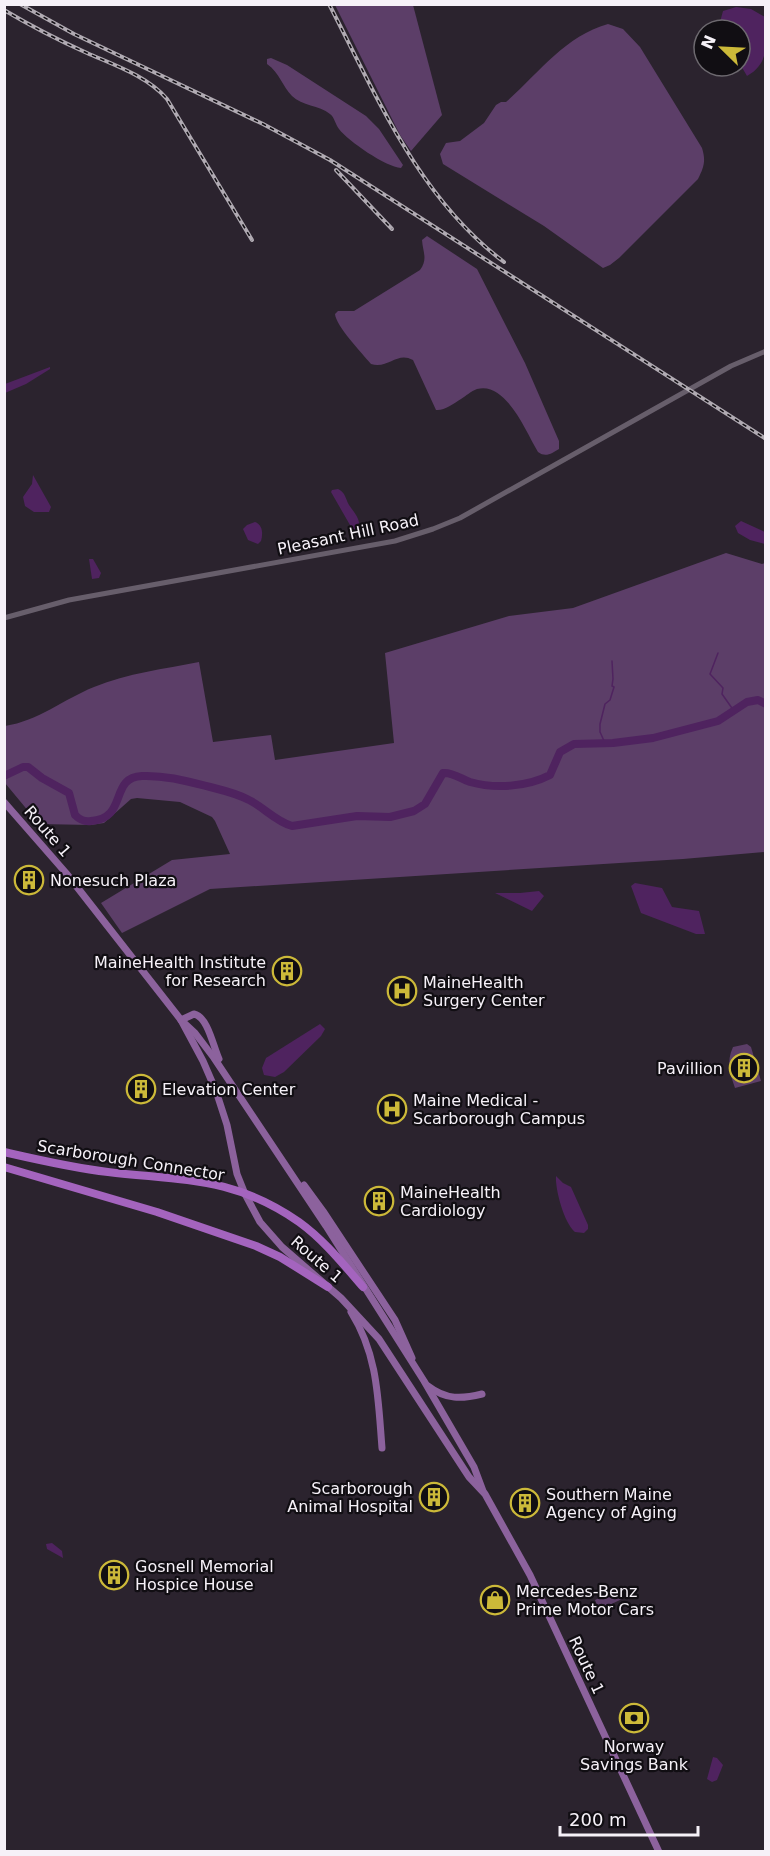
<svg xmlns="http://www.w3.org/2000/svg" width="770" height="1856" viewBox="0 0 770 1856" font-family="'DejaVu Sans',sans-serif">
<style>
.green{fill:#5c3e68}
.water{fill:#4f235f}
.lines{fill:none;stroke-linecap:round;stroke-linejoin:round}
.stream{stroke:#4f235f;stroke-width:1.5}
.river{stroke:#4f235f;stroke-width:8}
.tertiary{stroke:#675e6b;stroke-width:5}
.primary{stroke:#8c629d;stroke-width:7}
.motorway{stroke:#a464be;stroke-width:8}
.rail-casing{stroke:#b0aab2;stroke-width:4}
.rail{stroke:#110e13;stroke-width:1.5;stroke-dasharray:4.5;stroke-linecap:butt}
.labels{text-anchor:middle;stroke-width:4.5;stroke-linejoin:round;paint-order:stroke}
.street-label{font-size:16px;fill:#f6f1f8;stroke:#110e13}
.poi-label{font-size:16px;fill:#f6f1f8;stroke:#110e13;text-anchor:start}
</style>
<rect width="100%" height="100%" fill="#2b232e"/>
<!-- green -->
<g class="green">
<polygon points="335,5 413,5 442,115 411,151 400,135"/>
<path d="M608 24 623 29 640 47 702 148C706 161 704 167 698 179L619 258 610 265 603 268 544 226 443 164 440 154 446 143 460 141 484 123 496 105 501 102H506C539 73 565 36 608 24Z"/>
<path d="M271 58 287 65 366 116 379 129 403 165 401 168C386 167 348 141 339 129 335 124 335 118 330 114 319 105 302 106 292 96 282 86 280 73 267 64V59Z"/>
<path d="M427 236 477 269 525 363 559 441V449C552 453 546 458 538 452 526 432 506 381 477 389 471 391 466 396 461 399 453 404 444 411 436 410L413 360C397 351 389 369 371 364 361 352 336 326 335 314L338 311H354L420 270C428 259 423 253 422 240Z"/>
<path d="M726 553 762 564 765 563V852L683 859 210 889 122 933 101 903 172 860 230 854 215 821 212 817 180 802 137 798 131 799 104 823 91 825 39 824 5 783V726C38 721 64 699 94 687 128 673 164 669 199 662L213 742 271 735 275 760 394 743 385 653 509 616 573 608Z"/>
<path d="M747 1044 751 1047 761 1081 735 1088C730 1073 726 1062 733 1047Z"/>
<polygon points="619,1592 622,1599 599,1610 595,1600 609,1593 611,1597"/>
</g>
<!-- water -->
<g class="water">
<path d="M736 7 751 9 765 17C766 44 770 63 747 76L740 64V30H723L720 22 723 11Z"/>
<polygon points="50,367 50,369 26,384 5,393 5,384"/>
<polygon points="33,475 51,507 49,512 34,512 25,506 23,497 32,484"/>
<path d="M338 489C346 493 345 498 349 505 355 514 363 521 357 531L354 532 331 492 332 490Z"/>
<polygon points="741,521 765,532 765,544 750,540 738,533 735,526"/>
<path d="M255 522C263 525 263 534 261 541L258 544 248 540 243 529 247 525Z"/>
<polygon points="89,559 93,559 101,573 99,578 92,579"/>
<polygon points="635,883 662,888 672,907 699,911 705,934 696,934 641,913 631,886"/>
<polygon points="539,891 544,896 532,911 495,893 520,893"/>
<polygon points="320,1024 325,1029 321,1036 284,1072 275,1077 264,1075 262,1068 266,1058"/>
<path d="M556 1176 563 1183 571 1187 588 1225V1229L584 1233 575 1232C564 1223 555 1189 556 1176Z"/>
<polygon points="52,1543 62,1551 63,1558 47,1549 46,1544"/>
<polygon points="713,1757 717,1758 723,1765 717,1780 712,1782 707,1779"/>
</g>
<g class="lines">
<!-- stream -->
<g class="stream">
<polyline points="718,653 710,674 723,688 722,694 734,711"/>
<polyline points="605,743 600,732 600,724 605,704 610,700 614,687 612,686 613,679 612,661"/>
</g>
<!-- river -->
<path class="river" d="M4 776 23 767H28L42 778 69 793 75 815C80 820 84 822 91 821 128 819 109 777 142 776 167 775 190 782 214 788 226 791 238 794 249 800 265 808 275 821 292 826L357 816 390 817 414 811 425 804 443 773C453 772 461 779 470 782 495 789 527 787 550 775L560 752 574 744 613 743 653 738 718 721 747 702 758 700 766 704"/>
<!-- tertiary -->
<polyline class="tertiary" points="4,618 69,600 395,541 433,529 460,518 731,366 766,351"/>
<!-- primary -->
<g class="primary">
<polyline points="4,802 66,873 181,1020 195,1033 214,1058 326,1226 424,1381 474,1467 483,1491"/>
<polyline points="181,1020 203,1061 216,1091 227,1125 237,1174 245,1194 260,1222 282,1247 341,1298 379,1339 469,1477 485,1494 530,1575 659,1852"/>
<path d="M181 1020 194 1014C208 1017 213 1046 219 1059"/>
<polyline points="304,1185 323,1211 395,1320 412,1358"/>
<path d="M351 1312C378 1355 378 1399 382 1448"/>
<path d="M428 1386C446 1400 462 1399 482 1394"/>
</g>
<!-- motorway -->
<g class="motorway">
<path d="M4 1152C39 1160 73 1168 108 1172 183 1181 233 1176 299 1222 324 1240 343 1264 363 1287"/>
<polyline points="4,1167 157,1212 256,1246 280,1257 328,1287"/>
</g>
<!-- rail casing -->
<g class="rail-casing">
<g id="rail">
<polyline points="20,4 74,34 263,124 330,160 766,439"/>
<path d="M329 4C377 97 419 198 504 262"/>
<path d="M4 10C31 26 58 40 87 53 114 65 147 76 167 99L252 240"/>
<polyline points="336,170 392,229"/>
</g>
</g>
<!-- rail -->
<use href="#rail" class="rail"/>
</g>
<!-- icons -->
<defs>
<g id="building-ring" transform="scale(1.5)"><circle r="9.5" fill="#110e13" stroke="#ccb939" stroke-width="1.5"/><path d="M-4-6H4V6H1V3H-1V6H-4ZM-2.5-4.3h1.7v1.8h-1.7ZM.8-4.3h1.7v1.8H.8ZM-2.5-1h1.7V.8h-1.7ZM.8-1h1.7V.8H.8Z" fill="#ccb939"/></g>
<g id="hospital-ring" transform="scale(1.5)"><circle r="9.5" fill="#110e13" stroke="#ccb939" stroke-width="1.5"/><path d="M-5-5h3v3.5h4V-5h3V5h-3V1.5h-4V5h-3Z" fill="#ccb939"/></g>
<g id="shop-ring" transform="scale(1.5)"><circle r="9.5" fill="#110e13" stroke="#ccb939" stroke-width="1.5"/><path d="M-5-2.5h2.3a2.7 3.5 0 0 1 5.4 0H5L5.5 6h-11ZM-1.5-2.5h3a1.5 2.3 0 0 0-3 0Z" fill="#ccb939"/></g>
<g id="bank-ring" transform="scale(1.5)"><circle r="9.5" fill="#110e13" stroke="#ccb939" stroke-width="1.5"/><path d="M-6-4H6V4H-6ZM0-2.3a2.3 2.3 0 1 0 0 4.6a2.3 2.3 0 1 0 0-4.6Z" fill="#ccb939"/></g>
</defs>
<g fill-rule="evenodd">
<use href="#building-ring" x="29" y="880"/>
<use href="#building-ring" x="287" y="971"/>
<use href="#hospital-ring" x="402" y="991"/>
<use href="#building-ring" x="744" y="1068"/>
<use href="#building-ring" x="141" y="1089"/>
<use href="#hospital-ring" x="392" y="1109"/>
<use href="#building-ring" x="379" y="1201"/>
<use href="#building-ring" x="434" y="1497"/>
<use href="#building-ring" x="525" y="1503"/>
<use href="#building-ring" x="114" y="1575"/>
<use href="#shop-ring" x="495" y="1600"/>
<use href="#bank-ring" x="634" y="1718"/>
</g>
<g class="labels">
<!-- street labels -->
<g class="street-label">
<text transform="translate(348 534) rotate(-12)" y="6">Pleasant Hill Road</text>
<text transform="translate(48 831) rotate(49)" y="6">Route 1</text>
<text transform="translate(131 1160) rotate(9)" y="6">Scarborough Connector</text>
<text transform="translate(317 1259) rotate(41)" y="6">Route 1</text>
<text transform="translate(587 1665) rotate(65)" y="6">Route 1</text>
</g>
<!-- poi labels -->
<g class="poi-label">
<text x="50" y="886">Nonesuch Plaza</text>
<text x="266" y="968" text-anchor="end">MaineHealth Institute<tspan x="266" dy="18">for Research</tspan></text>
<text x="423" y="988">MaineHealth<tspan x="423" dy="18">Surgery Center</tspan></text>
<text x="723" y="1074" text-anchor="end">Pavillion</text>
<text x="162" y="1095">Elevation Center</text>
<text x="413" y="1106">Maine Medical -<tspan x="413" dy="18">Scarborough Campus</tspan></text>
<text x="400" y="1198">MaineHealth<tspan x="400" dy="18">Cardiology</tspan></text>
<text x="413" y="1494" text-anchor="end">Scarborough<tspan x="413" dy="18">Animal Hospital</tspan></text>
<text x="546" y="1500">Southern Maine<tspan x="546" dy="18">Agency of Aging</tspan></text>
<text x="135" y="1572">Gosnell Memorial<tspan x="135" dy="18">Hospice House</tspan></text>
<text x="516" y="1597">Mercedes-Benz<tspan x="516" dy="18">Prime Motor Cars</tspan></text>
<text x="634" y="1752" text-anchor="middle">Norway<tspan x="634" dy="18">Savings Bank</tspan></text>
</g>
</g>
<!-- border -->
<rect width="770" height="1856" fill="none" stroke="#f6f1f8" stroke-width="12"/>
<!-- north arrow -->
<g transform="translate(722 48) rotate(294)"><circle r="28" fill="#110e13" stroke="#6d696f" stroke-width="1.5"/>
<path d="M0-4.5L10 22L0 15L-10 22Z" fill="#ccb939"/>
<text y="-9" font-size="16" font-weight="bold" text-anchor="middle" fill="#f6f1f8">N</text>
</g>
<!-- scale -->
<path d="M560 1826v9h138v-9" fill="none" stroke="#f6f1f8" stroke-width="3"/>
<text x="569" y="1826" font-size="18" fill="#f6f1f8" stroke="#110e13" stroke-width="4.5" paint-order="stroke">200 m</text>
</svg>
